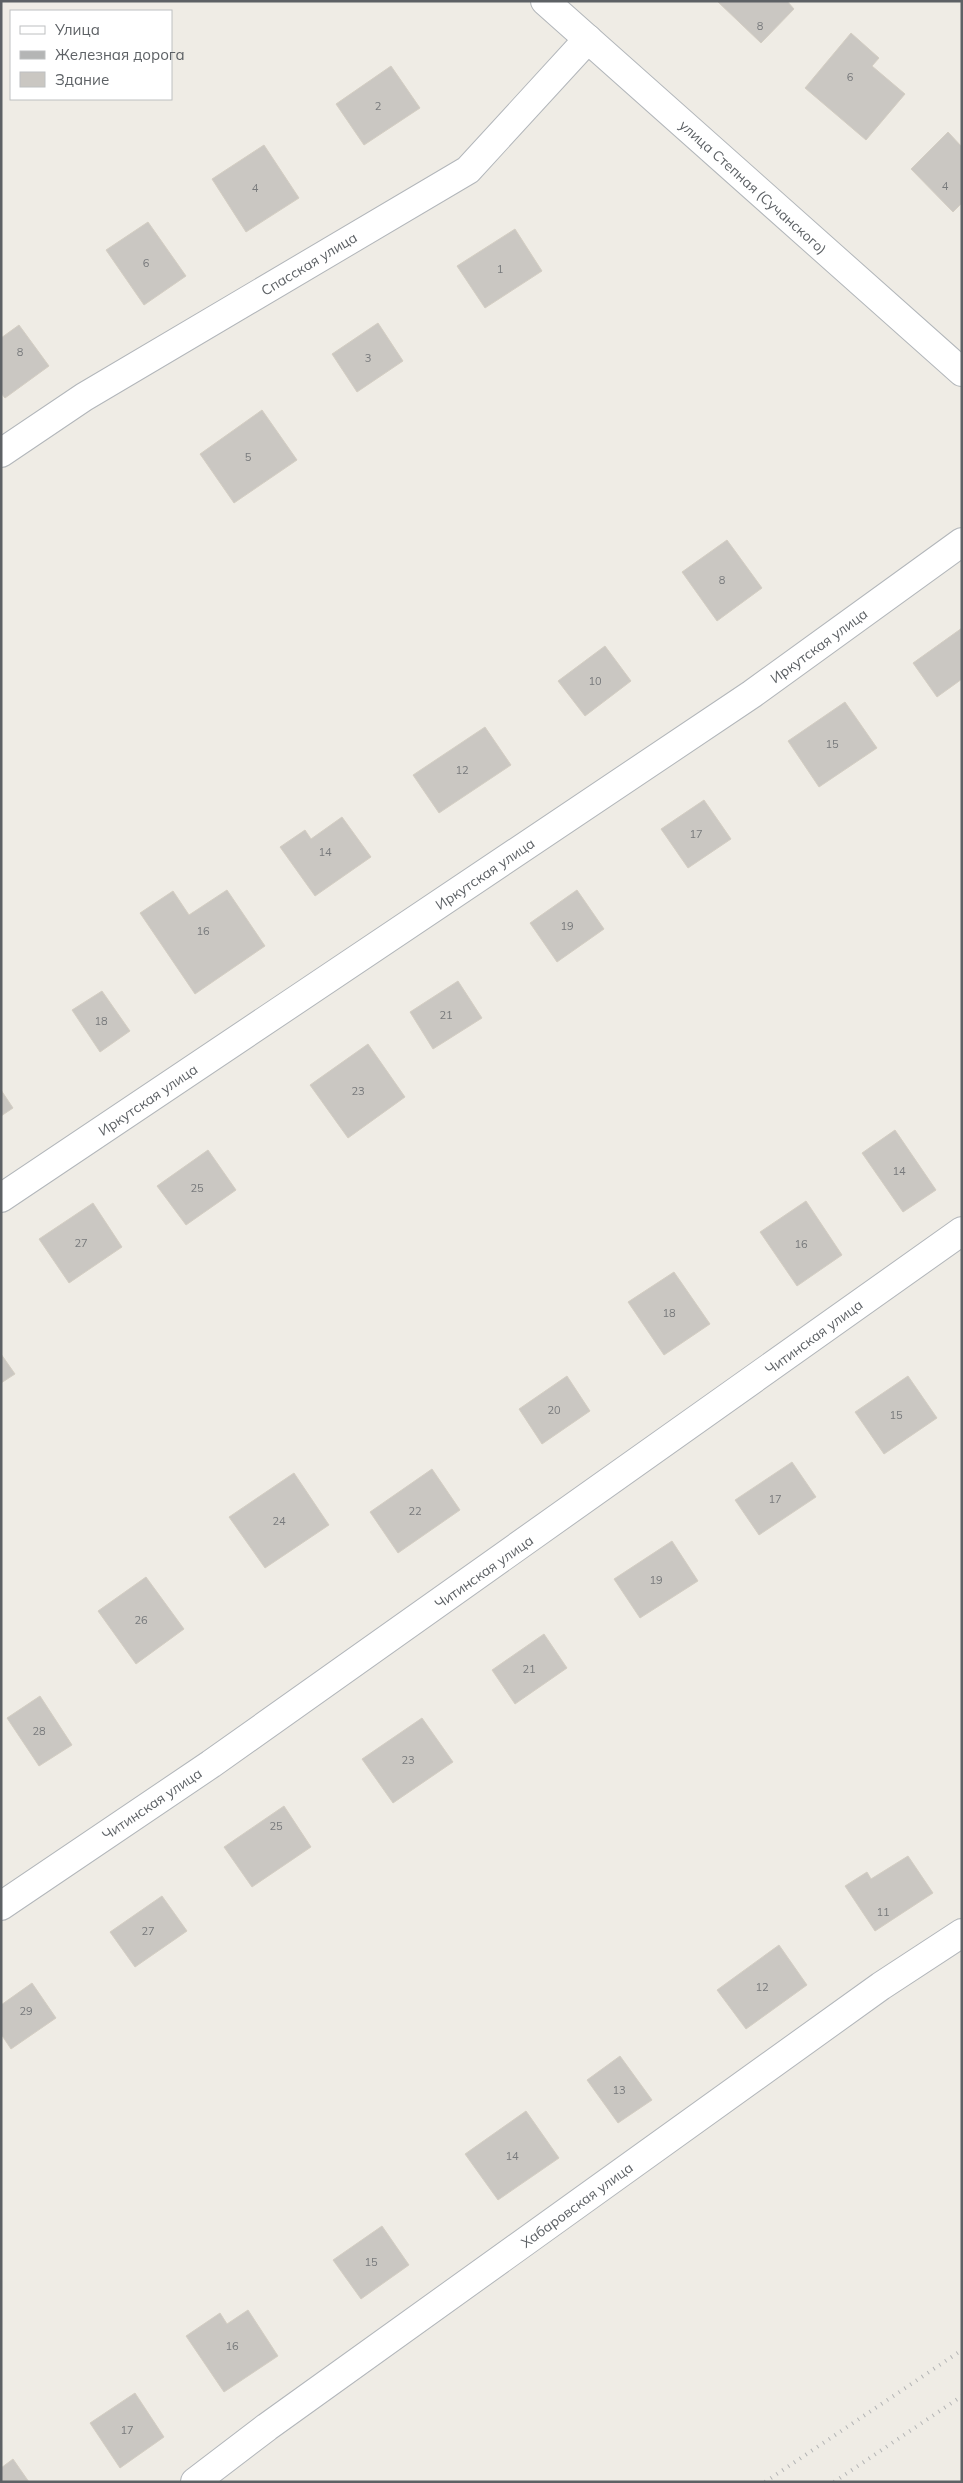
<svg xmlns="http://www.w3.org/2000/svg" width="963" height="2483" viewBox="0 0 963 2483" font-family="Mulish,sans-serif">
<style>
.building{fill:#cac7c2;stroke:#d4cec3}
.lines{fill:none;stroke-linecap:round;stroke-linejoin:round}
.street-casing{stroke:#b2b6ba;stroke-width:30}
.street{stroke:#fff;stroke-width:28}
.rail{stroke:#b4b5b5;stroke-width:4;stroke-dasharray:1 6;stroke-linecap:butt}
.labels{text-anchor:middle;stroke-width:4.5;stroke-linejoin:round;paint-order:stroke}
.number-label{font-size:11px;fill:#787a7c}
.street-label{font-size:14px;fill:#5d6165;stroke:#fff}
</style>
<rect width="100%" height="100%" fill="#efece5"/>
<!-- building -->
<g class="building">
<polygon points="717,1 787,1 794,9 761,43"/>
<polygon points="851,33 879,58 872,66 905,94 866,140 805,88"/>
<polygon points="391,66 420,108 364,145 336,104"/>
<polygon points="948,132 962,147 962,203 953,212 911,169"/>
<polygon points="264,145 299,198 246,232 212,179"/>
<polygon points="148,222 186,276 144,305 106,250"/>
<polygon points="515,229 542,271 485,308 457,266"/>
<polygon points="378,323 403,361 357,392 332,354"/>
<polygon points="19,325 49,366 5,398 1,393 1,338"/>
<polygon points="262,410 297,460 234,503 200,454"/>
<polygon points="727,540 762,588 717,621 682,572"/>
<polygon points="962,628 962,679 937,697 913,663"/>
<polygon points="605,646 631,681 585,716 558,681"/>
<polygon points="845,702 877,748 819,787 788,741"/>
<polygon points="485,727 511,765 439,813 413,775"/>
<polygon points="704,800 731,839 688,868 661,829"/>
<polygon points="342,817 371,857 315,896 280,847 305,830 311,839"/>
<polygon points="227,890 265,946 195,994 140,913 173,891 189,915"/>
<polygon points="577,890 604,929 557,962 530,923"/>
<polygon points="458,981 482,1018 433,1049 410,1012"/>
<polygon points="102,991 130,1031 100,1052 72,1010"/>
<polygon points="368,1044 405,1097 348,1138 310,1085"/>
<polygon points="1,1090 13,1108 1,1116"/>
<polygon points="895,1130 936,1190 903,1212 862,1153"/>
<polygon points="208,1150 236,1190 186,1225 157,1186"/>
<polygon points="806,1201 842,1255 797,1286 760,1232"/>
<polygon points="93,1203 122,1247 69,1283 39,1239"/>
<polygon points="674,1272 710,1324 664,1355 628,1302"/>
<polygon points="1,1354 15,1374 1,1383"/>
<polygon points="567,1376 590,1411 542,1444 519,1409"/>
<polygon points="908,1376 937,1418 884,1454 855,1412"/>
<polygon points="792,1462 816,1497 759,1535 735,1500"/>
<polygon points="432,1469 460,1510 398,1553 370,1512"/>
<polygon points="294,1473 329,1525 265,1568 229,1517"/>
<polygon points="672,1541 698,1581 640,1618 614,1579"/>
<polygon points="146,1577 184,1629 136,1664 98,1611"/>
<polygon points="544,1634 567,1668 515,1704 492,1670"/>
<polygon points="40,1696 72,1745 39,1766 7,1718"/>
<polygon points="422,1718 453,1762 393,1803 362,1759"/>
<polygon points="284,1806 311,1847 252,1887 224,1847"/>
<polygon points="908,1856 933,1893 875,1931 845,1886 867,1872 871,1879"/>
<polygon points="162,1896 187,1931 135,1967 110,1932"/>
<polygon points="779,1945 807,1985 746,2029 717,1990"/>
<polygon points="32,1983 56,2018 11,2049 1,2034 1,2005"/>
<polygon points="620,2056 652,2100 618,2123 587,2080"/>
<polygon points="526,2111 559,2158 498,2200 465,2154"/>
<polygon points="382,2226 409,2265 361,2299 333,2260"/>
<polygon points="248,2310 278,2356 224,2392 186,2336 220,2313 227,2324"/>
<polygon points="135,2393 164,2437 120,2468 90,2423"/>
<polygon points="13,2459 29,2482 1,2482 1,2468"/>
</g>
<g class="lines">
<!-- street casing -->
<g class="street-casing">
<g id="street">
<polyline points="545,1 962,372"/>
<polyline points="1,453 84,397 468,170 588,39"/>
<polyline points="1,1198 752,694 962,542"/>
<polyline points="1,1906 211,1764 962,1231"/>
<polyline points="195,2482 267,2427 881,1986 962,1933"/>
</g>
</g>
<!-- street -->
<use href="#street" class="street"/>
<!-- rail -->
<g class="rail">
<polyline points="765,2482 962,2350"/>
<polyline points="834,2482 962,2396"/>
</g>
</g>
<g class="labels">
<!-- number labels -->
<g class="number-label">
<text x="760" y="30">8</text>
<text x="850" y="81">6</text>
<text x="378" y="110">2</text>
<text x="945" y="190">4</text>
<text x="255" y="192">4</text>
<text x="146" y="267">6</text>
<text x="500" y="273">1</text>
<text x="20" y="356">8</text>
<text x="368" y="362">3</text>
<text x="248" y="461">5</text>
<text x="722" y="584">8</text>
<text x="595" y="685">10</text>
<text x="832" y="748">15</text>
<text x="462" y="774">12</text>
<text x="696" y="838">17</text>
<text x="325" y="856">14</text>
<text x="567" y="930">19</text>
<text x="203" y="935">16</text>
<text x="446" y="1019">21</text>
<text x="101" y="1025">18</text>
<text x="358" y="1095">23</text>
<text x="899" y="1175">14</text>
<text x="197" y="1192">25</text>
<text x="81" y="1247">27</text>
<text x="801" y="1248">16</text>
<text x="669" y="1317">18</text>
<text x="554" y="1414">20</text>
<text x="896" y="1419">15</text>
<text x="775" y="1503">17</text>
<text x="415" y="1515">22</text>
<text x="279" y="1525">24</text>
<text x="656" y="1584">19</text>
<text x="141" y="1624">26</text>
<text x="529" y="1673">21</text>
<text x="39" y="1735">28</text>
<text x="408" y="1764">23</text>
<text x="276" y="1830">25</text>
<text x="883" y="1916">11</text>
<text x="148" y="1935">27</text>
<text x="762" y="1991">12</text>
<text x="26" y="2015">29</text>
<text x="619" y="2094">13</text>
<text x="512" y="2160">14</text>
<text x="371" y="2266">15</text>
<text x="232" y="2350">16</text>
<text x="127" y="2434">17</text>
</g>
<!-- street labels -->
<g class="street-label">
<text transform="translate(753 187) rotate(42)" y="5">улица Степная (Сучанского)</text>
<text transform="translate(309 264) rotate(-31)" y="5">Спасская улица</text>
<text transform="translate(819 646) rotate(-36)" y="5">Иркутская улица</text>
<text transform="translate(485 874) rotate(-34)" y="5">Иркутская улица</text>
<text transform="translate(148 1100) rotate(-34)" y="5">Иркутская улица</text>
<text transform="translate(814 1337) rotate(-36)" y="5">Читинская улица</text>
<text transform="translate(484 1572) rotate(-35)" y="5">Читинская улица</text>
<text transform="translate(152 1804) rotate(-34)" y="5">Читинская улица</text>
<text transform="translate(577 2205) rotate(-36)" y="5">Хабаровская улица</text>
</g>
</g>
<!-- border -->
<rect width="963" height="2483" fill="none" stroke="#5d6165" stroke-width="5"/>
<!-- legend -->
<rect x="10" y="10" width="162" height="90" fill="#ffffff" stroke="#bec0c1"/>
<rect x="20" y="26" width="25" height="8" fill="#ffffff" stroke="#bec0c1"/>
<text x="55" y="35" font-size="15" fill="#5d6165">Улица</text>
<rect x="20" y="51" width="25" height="8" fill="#b4b5b5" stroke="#bec0c1"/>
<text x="55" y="60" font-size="15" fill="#5d6165">Железная дорога</text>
<rect x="20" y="72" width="25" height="15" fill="#cac7c2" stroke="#bec0c1"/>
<text x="55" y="85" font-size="15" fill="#5d6165">Здание</text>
</svg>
